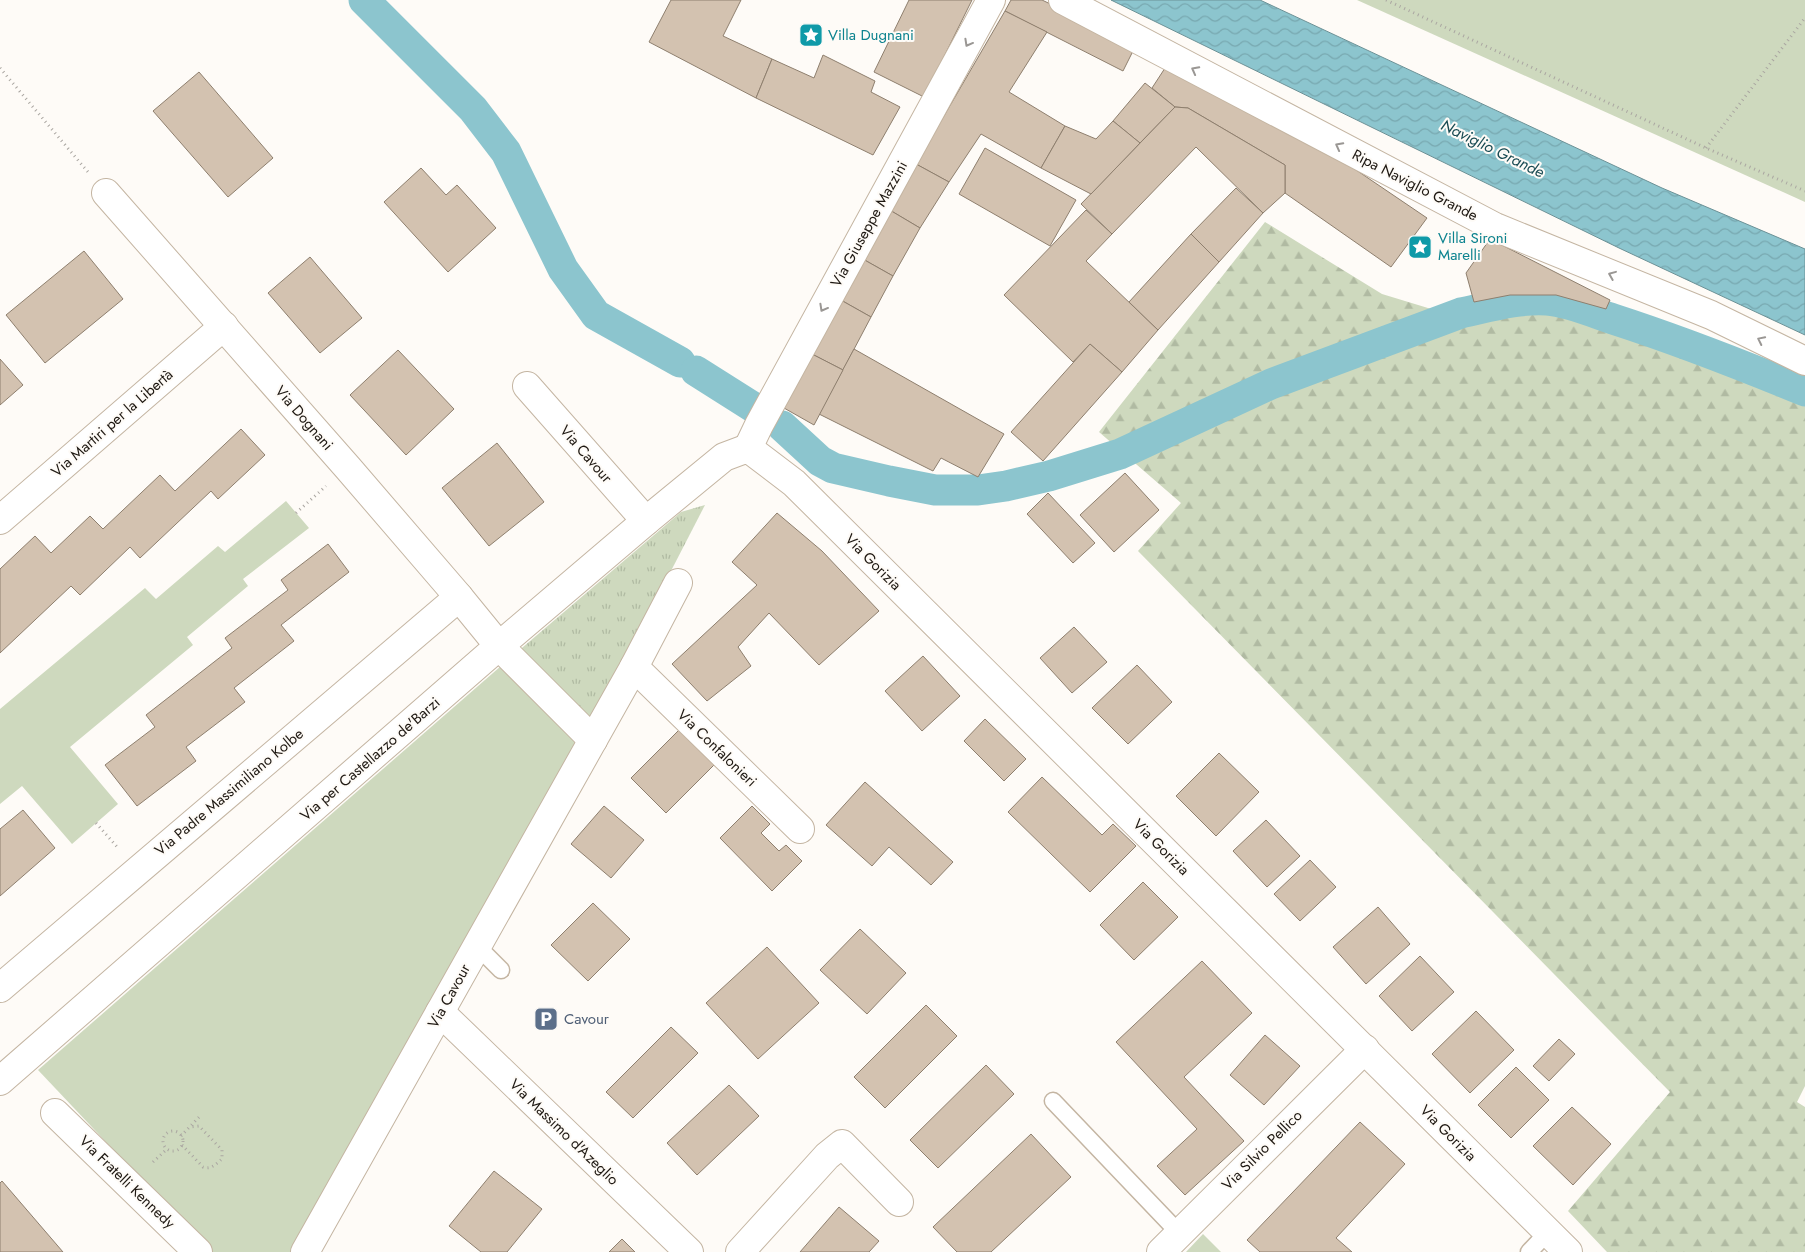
<svg xmlns="http://www.w3.org/2000/svg" width="1805" height="1252" viewBox="0 0 1805 1252" font-family="Jost,sans-serif">
<style>
.grass{fill:url(#grass-tufts)}
.forest{fill:url(#forest-firs)}
.park{fill:#ced9be}
.water{fill:url(#water-waves);stroke:#6b9196}
.lines{fill:none;stroke-linecap:round;stroke-linejoin:round}
.canal{stroke:#8cc5ce;stroke-width:31}
.building{fill:#d3c2b0;stroke:#8e7f6e}
.lane-casing{stroke:#c4b5a2;stroke-width:19}
.street-casing{stroke:#c4b5a2;stroke-width:30}
.secondary-casing{stroke:#c4b5a2;stroke-width:30}
.path{stroke:#aaa6a1;stroke-width:3;stroke-dasharray:1 4;stroke-linecap:butt}
.lane{stroke:#fff;stroke-width:16}
.street{stroke:#fff;stroke-width:28}
.secondary{stroke:#fff;stroke-width:28}
.oneway{stroke:#9a9794}
.labels{text-anchor:middle;stroke-width:4;stroke-linejoin:round;paint-order:stroke}
.culture-label{font-size:15px;fill:#0d838f;stroke:#fefbf7;text-anchor:start}
.street-label{font-size:15px;fill:#1e1812;stroke:#fefbf7}
.service-label{font-size:15px;fill:#4e5e75;stroke:#fefbf7;text-anchor:start}
.water-label{font-size:16px;font-style:italic;fill:#194b53;stroke:#fefbf7}
</style>
<defs>
<pattern id="grass-tufts" width="24" height="20" patternUnits="userSpaceOnUse" patternTransform="scale(1.25)"><rect width="24" height="20" fill="#ced9be"/><path d="M3 7l-1-3M5 7V3M7 7l1-3M15 17l-1-3M17 17v-4M19 17l1-3" fill="none" stroke="#b0baa2"/></pattern>
<pattern id="forest-firs" width="22" height="20" patternUnits="userSpaceOnUse" patternTransform="scale(1.25)"><rect width="22" height="20" fill="#ced9be"/><path d="M5 1l3.5 6h-7zM16 11l3.5 6h-7z" fill="#b0baa2"/></pattern>
<pattern id="water-waves" width="16" height="10" patternUnits="userSpaceOnUse" patternTransform="scale(1.25)"><rect width="16" height="10" fill="#8cc5ce"/><path d="M0 5q4-4 8 0t8 0" fill="none" stroke="#78a8b0"/></pattern>
</defs>
<rect width="100%" height="100%" fill="#fefbf7"/>
<!-- grass -->
<polygon class="grass" points="705,505 591,726 516,653 681,512"/>
<!-- forest -->
<polygon class="forest" points="1265,222 1382,294 1451,315 1549,314 1646,323 1805,399 1805,1086 1797,1102 1805,1107 1805,1252 1607,1252 1568,1211 1670,1092 1138,551 1181,503 1099,432"/>
<!-- park -->
<g class="park">
<polygon points="1357,0 1805,0 1805,202"/>
<polygon points="286,501 309,528 243,579 248,586 187,637 193,645 70,747 118,804 72,844 22,786 0,804 0,709 145,588 156,599 218,546 225,552"/>
<polygon points="501,666 581,743 296,1252 210,1252 38,1070"/>
<polygon points="1203,1234 1221,1252 1186,1252"/>
</g>
<!-- water -->
<polygon class="water" points="1111,0 1260,0 1662,188 1805,249 1805,335 1619,248"/>
<g class="lines">
<!-- canal -->
<g class="canal">
<polyline points="364,0 473,109 506,152 563,269 596,315 680,362"/>
<polyline points="696,371 756,409"/>
<path d="M782 426 820 461 833 468 889 481 935 490H978L1006 486 1049 476 1120 454 1271 384 1461 313C1489 307 1519 298 1547 300 1570 302 1592 312 1613 319 1678 340 1742 365 1805 391"/>
</g>
</g>
<!-- building -->
<g class="building">
<polygon points="671,0 741,0 723,36 772,59 756,98 649,42"/>
<polygon points="909,0 972,0 924,97 874,72"/>
<polygon points="1011,0 1042,0 1136,45 1123,71 1005,11"/>
<polygon points="1005,11 1047,32 1009,92 1065,126 1041,168 981,134 949,182 916,164"/>
<polygon points="823,55 875,81 871,92 900,107 873,155 756,98 772,59 814,78"/>
<polygon points="1167,65 1334,155 1427,218 1391,267 1285,193 1285,165 1188,108 1175,107 1152,88"/>
<polygon points="199,72 273,158 228,197 153,111"/>
<polygon points="1145,83 1175,107 1140,143 1113,121"/>
<polygon points="1175,107 1188,108 1285,165 1285,193 1263,213 1196,147 1112,234 1081,204"/>
<polygon points="1113,121 1140,143 1091,194 1041,168 1065,126 1096,139"/>
<polygon points="985,148 1076,200 1050,246 959,194"/>
<polygon points="916,164 949,182 920,228 888,209"/>
<polygon points="421,168 446,195 457,185 496,228 448,272 384,202"/>
<polygon points="1236,188 1263,213 1219,262 1191,234"/>
<polygon points="888,209 920,228 893,276 861,258"/>
<polygon points="1086,210 1112,234 1086,261 1158,330 1122,372 1090,344 1073,362 1004,295"/>
<polygon points="1191,234 1219,262 1158,330 1129,302"/>
<polygon points="1490,239 1610,300 1606,309 1556,295 1510,295 1474,302 1466,273"/>
<polygon points="84,251 123,299 45,363 6,315"/>
<polygon points="310,257 362,318 320,353 268,293"/>
<polygon points="861,258 893,276 871,317 839,299"/>
<polygon points="839,299 871,317 843,370 810,353"/>
<polygon points="1090,344 1122,372 1043,461 1011,432"/>
<polygon points="854,349 1004,434 978,477 941,458 933,471 819,414"/>
<polygon points="398,350 454,409 406,455 350,395"/>
<polygon points="810,353 843,370 814,425 784,408"/>
<polygon points="0,359 23,385 0,405"/>
<polygon points="241,429 265,455 218,499 211,491 140,558 130,547 80,595 71,586 0,653 0,569 35,536 51,553 90,516 103,529 160,475 175,491"/>
<polygon points="497,443 544,502 489,546 442,488"/>
<polygon points="1125,473 1159,510 1114,552 1080,515"/>
<polygon points="1048,493 1095,543 1073,563 1027,514"/>
<polygon points="777,513 822,551 879,611 819,665 769,613 738,647 751,666 707,701 672,664 757,585 732,562"/>
<polygon points="328,544 349,572 281,625 294,641 234,688 245,702 186,747 196,761 137,806 105,765 155,727 146,715 232,648 225,638 288,590 281,580"/>
<polygon points="1074,627 1107,662 1072,693 1040,658"/>
<polygon points="923,656 960,696 922,731 885,691"/>
<polygon points="1137,665 1172,702 1128,744 1092,708"/>
<polygon points="985,719 1026,759 1004,781 964,741"/>
<polygon points="681,728 716,763 666,813 631,778"/>
<polygon points="1219,753 1259,792 1216,836 1176,796"/>
<polygon points="1042,777 1102,835 1113,824 1136,846 1090,892 1008,812"/>
<polygon points="865,782 953,862 931,885 889,847 872,866 826,825"/>
<polygon points="604,806 644,840 611,878 571,844"/>
<polygon points="752,806 770,824 761,833 779,851 786,845 802,861 772,891 720,838"/>
<polygon points="23,810 55,848 0,896 0,829"/>
<polygon points="1266,820 1300,856 1267,887 1233,851"/>
<polygon points="1310,860 1336,887 1300,921 1274,894"/>
<polygon points="1143,882 1178,917 1134,960 1100,925"/>
<polygon points="593,903 630,939 588,981 551,945"/>
<polygon points="1378,907 1410,944 1366,984 1333,947"/>
<polygon points="860,929 906,973 867,1014 820,970"/>
<polygon points="767,947 819,1003 758,1059 706,1003"/>
<polygon points="1420,956 1454,992 1412,1031 1379,996"/>
<polygon points="1202,961 1252,1013 1184,1077 1244,1141 1185,1195 1157,1166 1197,1129 1116,1042"/>
<polygon points="926,1005 957,1036 885,1108 854,1077"/>
<polygon points="1476,1011 1514,1050 1470,1093 1432,1054"/>
<polygon points="671,1027 698,1053 633,1118 606,1092"/>
<polygon points="1265,1035 1300,1066 1264,1105 1230,1075"/>
<polygon points="1559,1039 1575,1054 1549,1081 1533,1066"/>
<polygon points="986,1065 1014,1094 938,1168 910,1140"/>
<polygon points="1516,1067 1549,1100 1511,1138 1478,1105"/>
<polygon points="729,1085 759,1116 697,1175 667,1143"/>
<polygon points="1572,1107 1611,1144 1573,1185 1533,1146"/>
<polygon points="1360,1122 1405,1164 1336,1238 1352,1252 1260,1252 1247,1240"/>
<polygon points="1031,1134 1071,1177 991,1252 957,1252 933,1227"/>
<polygon points="494,1171 542,1209 507,1252 481,1252 449,1226"/>
<polygon points="2,1181 63,1252 0,1252 0,1183"/>
<polygon points="839,1207 879,1241 869,1252 800,1252"/>
<polygon points="622,1239 635,1252 609,1252"/>
</g>
<g class="lines">
<!-- lane casing -->
<g class="lane-casing">
<g id="lane">
<polyline points="477,946 501,970"/>
<polyline points="1053,1101 1179,1233"/>
<polyline points="1529,1252 1548,1232"/>
</g>
</g>
<!-- street casing -->
<g class="street-casing">
<g id="street">
<polyline points="1063,0 1495,227 1711,315 1805,361"/>
<polyline points="106,193 348,468 459,597 499,646 593,740"/>
<polyline points="527,386 646,521"/>
<polyline points="748,448 759,425 991,0"/>
<polyline points="0,520 224,326"/>
<polyline points="634,667 800,829"/>
<polyline points="0,988 459,597"/>
<polyline points="440,1012 689,1252"/>
<polyline points="55,1113 198,1252"/>
<polyline points="305,1252 634,667 678,583"/>
<polyline points="740,1252 827,1156 842,1144 899,1202"/>
<polyline points="1161,1252 1365,1049"/>
</g>
</g>
<!-- secondary casing -->
<g class="secondary-casing">
<polyline id="secondary" points="0,1081 499,646 646,521 724,457 748,448 794,483 1568,1252"/>
</g>
<!-- path -->
<g class="path">
<polyline points="1386,0 1706,148 1805,191"/>
<polyline points="0,68 88,172"/>
<polyline points="1706,148 1805,18"/>
<polyline points="296,513 326,486"/>
<polyline points="96,823 119,849"/>
<circle cx="173" cy="1141" r="10"/>
<polyline points="181,1136 201,1115"/>
<path d="M182 1145 203 1167C211 1170 216 1164 222 1159V1150L199 1126 189 1127"/>
<polyline points="153,1162 167,1149"/>
</g>
<!-- lane -->
<use href="#lane" class="lane"/>
<!-- street -->
<use href="#street" class="street"/>
<!-- secondary -->
<use href="#secondary" class="secondary"/>
</g>
<!-- one-way arrows -->
<defs><path id="oneway-chevron" d="M-2-3.5L2.5 0L-2 3.5" fill="none" stroke-width="1.6" stroke-linecap="round" stroke-linejoin="round" transform="scale(1.25)"/></defs>
<g class="oneway">
<use href="#oneway-chevron" transform="translate(968 43) rotate(119)"/>
<use href="#oneway-chevron" transform="translate(1195 70) rotate(-152)"/>
<use href="#oneway-chevron" transform="translate(1339 146) rotate(-152)"/>
<use href="#oneway-chevron" transform="translate(1612 275) rotate(-158)"/>
<use href="#oneway-chevron" transform="translate(823 308) rotate(119)"/>
<use href="#oneway-chevron" transform="translate(1761 340) rotate(-154)"/>
</g>
<!-- icons -->
<defs>
<g id="sight-square" transform="scale(1.25)"><rect x="-9" y="-9" width="18" height="18" rx="4" fill="#0f9aa8" stroke="#fefbf7"/><path d="M0-6L1.8-2.2L6-1.7L2.9 1.2L3.7 5.4L0 3.3L-3.7 5.4L-2.9 1.2L-6-1.7L-1.8-2.2Z" fill="#fff"/></g>
<g id="parking-square" transform="scale(1.25)"><rect x="-9" y="-9" width="18" height="18" rx="4" fill="#5c6f8a" stroke="#fefbf7"/><path d="M-3.5-5.5H1a3.5 3.5 0 0 1 0 7H-1V5.5H-3.5ZM-1-3.4V-.6H.8a1.4 1.4 0 0 0 0-2.8Z" fill="#fff"/></g>
</defs>
<g fill-rule="evenodd">
<use href="#sight-square" x="811" y="35"/>
<use href="#sight-square" x="1420" y="247"/>
<use href="#parking-square" x="546" y="1019"/>
</g>
<g class="labels">
<!-- culture labels -->
<g class="culture-label">
<text x="828" y="40">Villa Dugnani</text>
<text x="1438" y="243">Villa Sironi<tspan x="1438" dy="17">Marelli</tspan></text>
</g>
<!-- street labels -->
<g class="street-label">
<text transform="translate(1415 185) rotate(27)" y="5">Ripa Naviglio Grande</text>
<text transform="translate(869 224) rotate(-61)" y="5">Via Giuseppe Mazzini</text>
<text transform="translate(304 418) rotate(49)" y="5">Via Dognani</text>
<text transform="translate(112 423) rotate(-41)" y="5">Via Martiri per la Libertà</text>
<text transform="translate(586 454) rotate(49)" y="5">Via Cavour</text>
<text transform="translate(873 562) rotate(45)" y="5">Via Gorizia</text>
<text transform="translate(717 748) rotate(44)" y="5">Via Confalonieri</text>
<text transform="translate(370 759) rotate(-41)" y="5">Via per Castellazzo de'Barzi</text>
<text transform="translate(229 792) rotate(-40)" y="5">Via Padre Massimiliano Kolbe</text>
<text transform="translate(1161 847) rotate(45)" y="5">Via Gorizia</text>
<text transform="translate(449 996) rotate(-61)" y="5">Via Cavour</text>
<text transform="translate(564 1132) rotate(44)" y="5">Via Massimo d'Azeglio</text>
<text transform="translate(1448 1133) rotate(45)" y="5">Via Gorizia</text>
<text transform="translate(1262 1150) rotate(-45)" y="5">Via Silvio Pellico</text>
<text transform="translate(127 1182) rotate(44)" y="5">Via Fratelli Kennedy</text>
</g>
<!-- service labels -->
<g class="service-label">
<text x="564" y="1024">Cavour</text>
</g>
<!-- water labels -->
<g class="water-label">
<text transform="translate(1493 148) rotate(26)" y="6">Naviglio Grande</text>
</g>
</g>
</svg>
